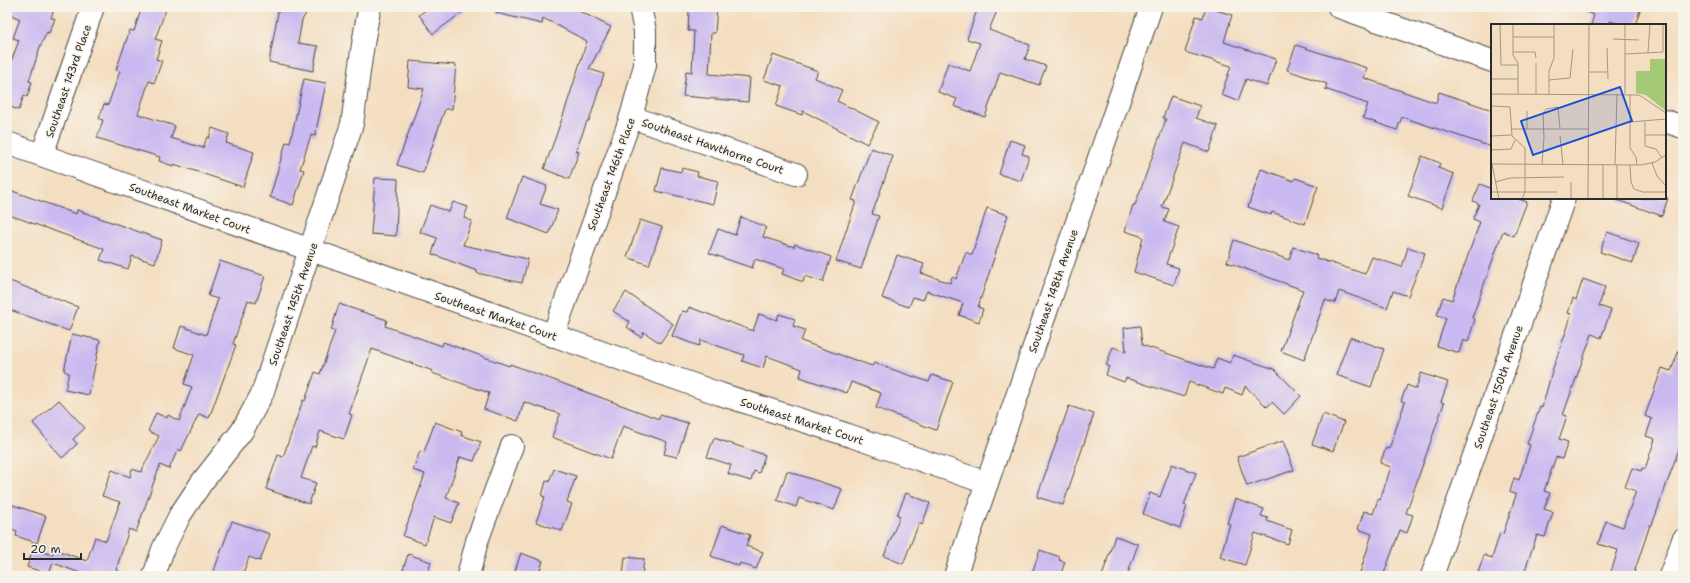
<svg xmlns="http://www.w3.org/2000/svg" width="1690" height="583" viewBox="0 0 1690 583" font-family="'Shantell Sans',sans-serif">
<style>
.building{fill:#cab9f0}
.lines{fill:none;stroke-linecap:round;stroke-linejoin:round}
.minor-casing{stroke:#494642;stroke-width:24}
.major-casing{stroke:#494642;stroke-width:24}
.minor{stroke:#fff;stroke-width:22}
.major{stroke:#fff;stroke-width:22}
.labels{text-anchor:middle;stroke-width:3;stroke-linejoin:round;paint-order:stroke}
.street-label{font-size:11px;fill:#2b2b2b;stroke:#f7f3e8}
.inset-road{fill:none;stroke:#a49685;stroke-width:1}
.view{fill:#1d4ed8;fill-opacity:0.15;stroke:#1d4ed8;stroke-width:2}
.inset-edge{fill:none;stroke:#2b2b2b;stroke-width:2}
</style>
<rect width="100%" height="100%" fill="#f7f3e8"/>
<filter id="ink" filterUnits="userSpaceOnUse"><feTurbulence type="fractalNoise" baseFrequency=".025" numOctaves="2"/><feDisplacementMap in="SourceGraphic" scale="8" xChannelSelector="R" yChannelSelector="G"/><feConvolveMatrix kernelMatrix="1 2 1 2 8 2 1 2 1" color-interpolation-filters="sRGB"/></filter>
<filter id="wash" filterUnits="userSpaceOnUse"><feTurbulence type="fractalNoise" baseFrequency=".012" numOctaves="4" result="noise"/><feDisplacementMap in="SourceGraphic" scale="16" xChannelSelector="R" yChannelSelector="G"/><feGaussianBlur stdDeviation="0.9" result="paint"/><feColorMatrix in="noise" values="0 0 0 0 0 0 0 0 0 0 0 0 0 0 0 0 0 1.4 0 .05"/><feComposite in="paint" operator="in"/></filter>
<g filter="url(#wash)">
<rect width="100%" height="100%" fill="#f4dec1"/>
<g id="blocks">
<!-- building -->
<g class="building">
<polygon points="12,7 24,8 24,7 55,7 51,18 55,19 49,33 47,32 40,47 29,81 32,82 27,97 24,95 19,110 7,106 7,73 19,40 13,38 20,19 9,14"/>
<polygon points="142,7 167,7 155,39 162,41 156,59 162,61 154,83 149,81 138,114 175,126 171,138 203,148 207,137 209,138 212,128 229,134 226,143 254,152 243,187 174,164 173,166 159,161 160,157 97,138 103,120 99,119 104,104 108,105 120,71 116,70 130,30 134,31"/>
<polygon points="279,7 310,7 302,20 298,43 318,46 313,71 269,62"/>
<polygon points="430,7 469,7 433,34 419,15"/>
<polygon points="496,7 571,7 611,27 589,69 604,74 589,121 587,121 576,151 579,152 569,179 544,169 564,113 587,41 543,18 542,24 496,13"/>
<polygon points="693,7 717,7 715,33 711,33 709,74 750,78 748,102 683,96 686,71 692,72 694,31 688,31 689,10 693,10"/>
<polygon points="978,7 987,7 997,11 989,30 1030,45 1025,59 1046,66 1039,85 1000,72 985,117 954,106 957,99 938,92 948,63 970,71 980,43 967,39"/>
<polygon points="1206,7 1232,15 1224,42 1276,59 1267,86 1246,79 1238,101 1221,95 1231,66 1185,52 1196,16 1203,18"/>
<polygon points="1578,7 1641,7 1635,25 1623,25 1610,21 1609,25 1591,25 1594,15 1578,9"/>
<polygon points="1296,45 1367,68 1364,78 1436,103 1439,92 1492,110 1492,147 1402,117 1397,130 1363,118 1368,104 1325,89 1327,84 1287,70"/>
<polygon points="773,55 818,71 815,78 842,90 837,101 879,122 867,144 803,111 802,115 776,106 783,86 764,80"/>
<polygon points="410,61 456,65 452,109 445,109 423,173 397,165 424,89 408,87"/>
<polygon points="304,79 326,83 315,136 311,135 300,169 304,170 293,205 270,197 286,142 290,143"/>
<polygon points="1171,96 1200,106 1196,118 1218,126 1209,152 1185,143 1162,207 1169,209 1164,222 1179,227 1166,264 1179,268 1174,285 1134,272 1143,237 1125,231 1133,205 1135,205 1166,119 1163,118"/>
<polygon points="1010,140 1025,145 1022,154 1029,156 1021,181 999,174"/>
<polygon points="871,148 893,156 872,214 879,216 861,269 836,261 856,201 852,200"/>
<polygon points="1422,156 1440,163 1438,168 1454,174 1442,208 1408,196"/>
<polygon points="662,168 681,172 682,168 698,172 697,176 718,181 713,204 656,191"/>
<polygon points="1261,169 1294,181 1295,178 1318,186 1305,224 1272,212 1271,215 1248,207"/>
<polygon points="522,177 547,186 540,204 558,210 549,234 507,218"/>
<polygon points="375,178 398,179 396,236 371,234"/>
<polygon points="1480,184 1492,189 1492,198 1516,198 1527,202 1514,236 1503,231 1472,318 1475,319 1468,342 1463,340 1459,353 1437,346 1446,318 1437,315 1443,297 1452,300 1480,222 1473,219 1479,204 1473,201"/>
<polygon points="7,189 76,214 77,210 162,240 155,263 132,256 128,269 100,260 104,249 7,214"/>
<polygon points="1618,198 1668,198 1662,216 1617,200"/>
<polygon points="453,202 468,207 464,218 472,221 463,245 528,259 522,283 477,273 477,271 432,254 437,238 420,232 430,205 449,212"/>
<polygon points="987,208 1008,215 978,307 983,309 979,322 959,315 963,303 927,291 923,300 913,297 909,307 882,298 897,255 924,264 921,273 950,283 952,277 956,279 966,252 972,255"/>
<polygon points="741,217 766,227 763,237 794,247 795,244 831,257 823,282 805,276 803,282 782,274 784,269 755,259 752,268 709,253 718,229 735,235"/>
<polygon points="640,220 662,227 649,265 627,257"/>
<polygon points="1607,232 1639,243 1633,263 1600,252"/>
<polygon points="1234,240 1289,260 1293,247 1317,255 1316,258 1365,274 1372,257 1402,267 1408,247 1425,253 1408,296 1393,291 1387,308 1339,291 1335,303 1325,300 1304,360 1281,351 1303,290 1227,262"/>
<polygon points="220,261 265,276 256,303 248,300 233,344 236,345 209,418 199,414 181,451 178,449 169,469 160,465 136,532 129,529 116,570 125,574 125,576 82,576 83,574 53,563 49,574 27,567 33,549 52,555 54,549 87,561 95,537 106,541 120,502 102,496 112,470 130,477 132,469 141,472 159,436 148,431 156,413 167,418 168,415 179,421 192,387 184,384 194,355 174,348 181,326 206,335 218,299 208,296"/>
<polygon points="1583,279 1605,287 1599,306 1611,310 1601,338 1592,334 1563,415 1567,416 1559,439 1568,442 1562,459 1556,457 1544,491 1550,493 1544,509 1553,512 1545,537 1537,535 1523,576 1477,576 1484,555 1492,558 1500,533 1503,534 1516,495 1510,492 1514,478 1519,480 1530,445 1527,444 1540,407 1542,408 1552,371 1568,326 1571,314 1568,313 1573,298 1576,300"/>
<polygon points="7,280 78,307 69,331 13,311 7,310"/>
<polygon points="626,292 673,324 660,343 644,332 641,337 627,327 630,322 613,311"/>
<polygon points="339,304 387,320 385,326 442,346 443,342 509,366 510,364 659,419 660,415 688,423 677,457 664,454 667,442 623,426 611,459 552,437 560,414 524,402 518,421 484,409 489,393 432,373 433,371 372,349 349,414 352,415 344,439 320,431 315,447 312,446 301,478 316,483 309,504 266,489 278,455 283,457 303,400 305,401 315,372 320,374 335,331 331,330"/>
<polygon points="689,307 753,331 759,314 777,320 779,314 795,319 793,326 805,330 801,341 872,366 874,363 929,382 932,375 953,382 936,430 876,408 881,393 851,382 847,393 800,377 802,369 767,356 763,368 742,361 744,355 701,340 699,346 672,336 682,311 687,312"/>
<polygon points="1140,326 1142,345 1213,369 1217,358 1230,363 1233,355 1274,369 1301,396 1284,414 1272,402 1267,407 1245,386 1242,395 1225,388 1223,394 1189,382 1184,397 1126,378 1124,382 1106,375 1109,366 1106,366 1113,347 1126,352 1124,328"/>
<polygon points="72,334 100,340 89,395 65,390 69,373 64,371"/>
<polygon points="1350,337 1384,349 1371,387 1336,375"/>
<polygon points="1681,345 1683,345 1683,438 1652,525 1650,525 1633,576 1624,576 1611,572 1618,550 1598,544 1606,521 1623,527 1636,491 1625,487 1632,468 1641,471 1642,468 1645,469 1655,439 1646,436 1652,419 1645,416 1662,368 1671,371"/>
<polygon points="1421,373 1448,382 1441,402 1444,403 1406,513 1413,515 1407,533 1400,530 1383,576 1359,576 1372,534 1358,529 1364,511 1373,514 1378,499 1380,500 1391,467 1380,463 1386,448 1389,449 1405,402 1401,401 1407,385 1416,389"/>
<polygon points="59,400 85,428 73,439 77,444 62,458 33,423"/>
<polygon points="1069,406 1094,414 1063,505 1037,497"/>
<polygon points="1323,414 1344,422 1333,451 1312,444"/>
<polygon points="435,422 462,432 461,435 481,442 474,461 460,457 446,498 459,503 451,523 434,517 425,544 403,536 425,474 413,470 420,451 424,452"/>
<polygon points="714,438 765,455 759,473 754,471 751,481 728,474 731,465 707,457"/>
<polygon points="1283,441 1294,470 1247,486 1237,457"/>
<polygon points="1172,464 1196,473 1184,505 1187,506 1180,528 1143,514 1150,493 1160,497"/>
<polygon points="554,469 576,476 567,502 572,504 562,531 536,522 545,497 542,496 546,481 549,482"/>
<polygon points="787,471 842,489 834,510 799,498 796,507 777,500"/>
<polygon points="906,493 930,503 922,525 919,523 903,564 884,556 900,516 897,515"/>
<polygon points="1235,499 1264,509 1261,516 1268,518 1267,521 1292,530 1288,544 1255,533 1245,565 1220,557 1230,524 1227,523"/>
<polygon points="13,505 46,516 37,543 16,536 17,531 7,528"/>
<polygon points="232,521 270,534 260,561 249,557 242,576 212,576"/>
<polygon points="722,525 750,535 746,546 763,552 756,569 740,563 739,566 711,556"/>
<polygon points="1115,536 1138,544 1127,576 1102,576"/>
<polygon points="1040,550 1060,557 1059,560 1065,562 1060,576 1031,576"/>
<polygon points="521,553 543,561 538,576 530,576 515,571"/>
<polygon points="408,554 431,562 427,576 401,576"/>
<polygon points="625,557 644,559 642,576 623,576"/>
</g>
</g>
</g>
<g filter="url(#ink)">
<use href="#blocks" fill-opacity="0" stroke="#494642" stroke-width="1"/>
<g class="lines">
<!-- minor casing -->
<g class="minor-casing">
<g id="minor">
<polyline points="1339,7 1492,61"/>
<polyline points="631,117 796,174"/>
<polyline points="1665,121 1683,127"/>
<polyline points="7,143 720,394 851,436 987,483"/>
<polyline points="42,155 93,7"/>
<polyline points="553,336 631,117 645,65 645,31 640,7"/>
<path d="M154 576 163 549 180 515 202 482 242 431 262 394 352 124C358 85 361 45 370 7"/>
<polyline points="468,576 477,541 512,446"/>
<polyline points="1432,576 1564,198"/>
<polyline points="1670,576 1683,540"/>
</g>
</g>
<!-- major casing -->
<g class="major-casing">
<polyline id="major" points="955,576 1151,7"/>
</g>
<!-- minor -->
<use href="#minor" class="minor"/>
<!-- major -->
<use href="#major" class="major"/>
</g>
</g>
<g class="labels">
<!-- street labels -->
<g class="street-label">
<text transform="translate(68 81) rotate(-71)" y="4">Southeast 143rd Place</text>
<text transform="translate(713 146) rotate(19)" y="4">Southeast Hawthorne Court</text>
<text transform="translate(611 174) rotate(-70)" y="4">Southeast 146th Place</text>
<text transform="translate(190 208) rotate(20)" y="4">Southeast Market Court</text>
<text transform="translate(1053 291) rotate(-71)" y="4">Southeast 148th Avenue</text>
<text transform="translate(293 304) rotate(-71)" y="4">Southeast 145th Avenue</text>
<text transform="translate(496 316) rotate(19)" y="4">Southeast Market Court</text>
<text transform="translate(1498 387) rotate(-71)" y="4">Southeast 150th Avenue</text>
<text transform="translate(802 421) rotate(18)" y="4">Southeast Market Court</text>
</g>
</g>
<!-- overview -->
<g transform="translate(1491 24)">
<rect width="175" height="175" fill="#f4dec1"/>
<path d="M159 35H175V87L155 71 145 69V47H159Z" fill="#a4ca75"/>
<path class="inset-road" d="M9 0 10 41H27M22 0V31L27 39V70M36 0H63M22 13H63M122 15 148 16M116 24 117 55M22 28H44L45 34M157 28 159 0M134 30 172 28V0M45 39V70M98 48H116M0 55H27M58 56 79 54 82 25M0 70 148 71 175 89M58 70V47L63 34V0M134 70V0M139 70V124L145 133 146 141M0 82 19 83 21 112 34 124V168L31 175M36 87V105M139 98 175 95M154 98V122L165 125 171 134M20 105H98M154 111H175M0 112 20 111M69 112 72 140M0 126 20 125 24 116M161 139 166 152 175 162M0 140 150 141 164 138 175 131M1 140 8 175M51 140 53 114 52 89 55 85 67 83 69 105M124 141 126 70M139 141 140 158 143 165 151 168H175M4 158 19 154 73 153M0 168H66M80 175V158M97 175 98 0M112 175V140M126 175V141"/>
<path class="view" d="M129 63 141 97 42 131 30 97Z"/>
<rect width="175" height="175" class="inset-edge"/>
</g>
<!-- margin -->
<rect width="1690" height="583" fill="none" stroke="#f7f3e8" stroke-width="24"/>
<!-- scale -->
<path d="M24 553v6h57v-6" fill="none" stroke="#2b2b2b" stroke-width="2"/>
<text x="30" y="553" font-size="12" fill="#2b2b2b" stroke="#f7f3e8" stroke-width="3" paint-order="stroke">20 m</text>
</svg>
